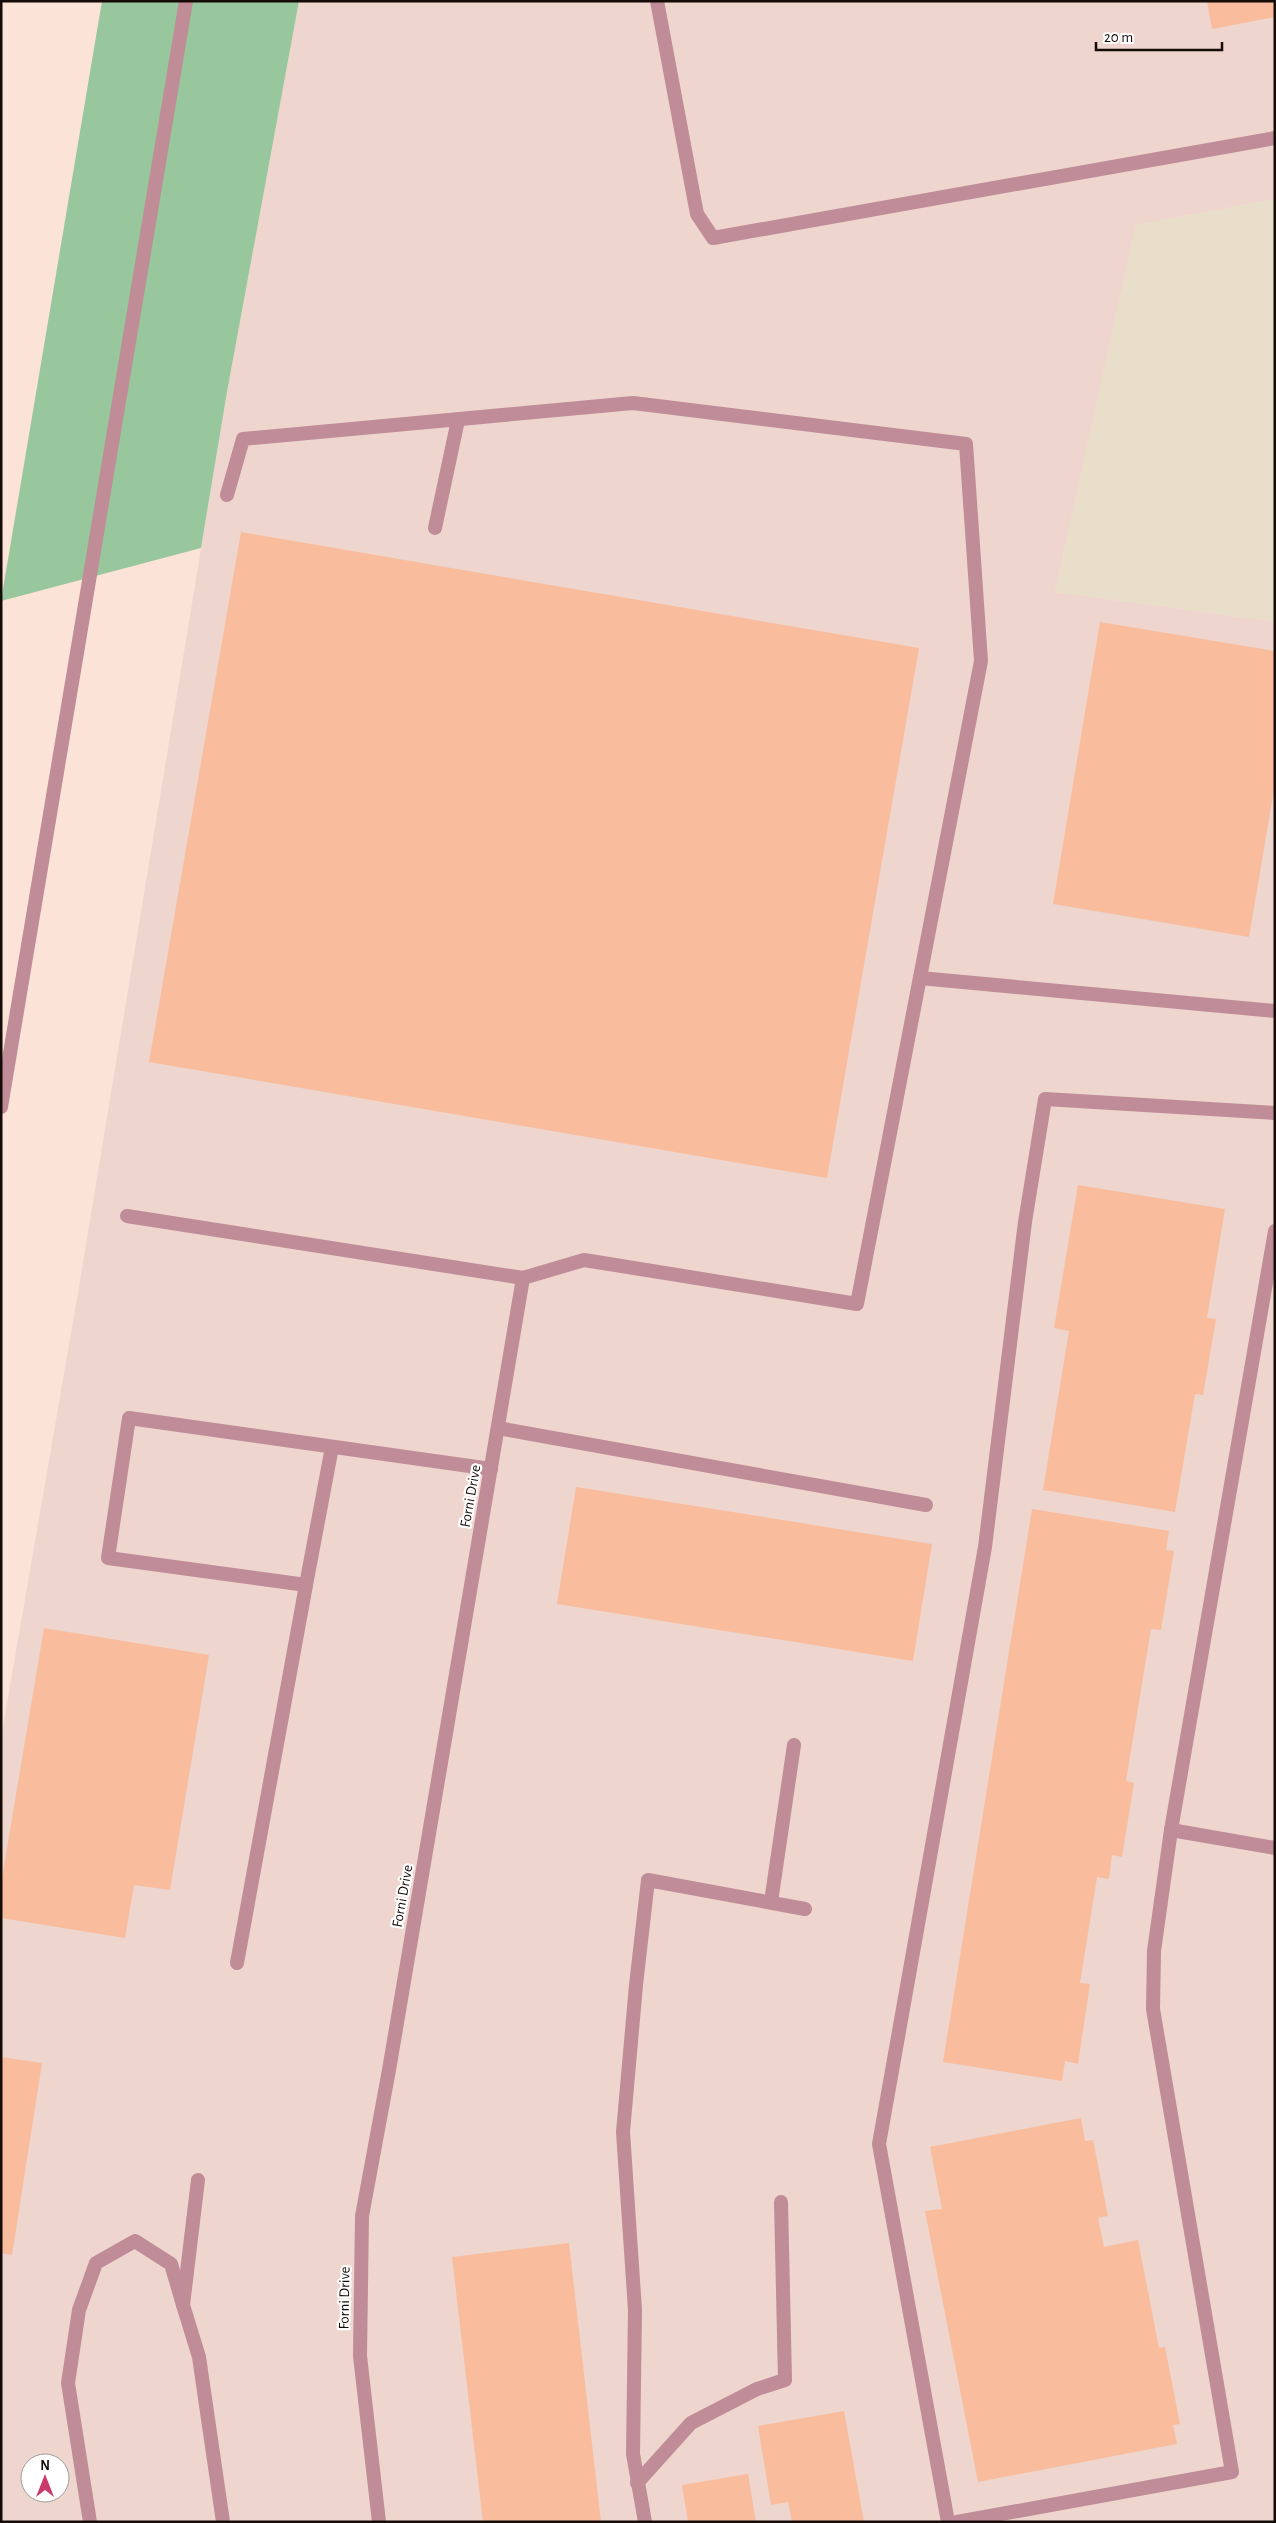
<svg xmlns="http://www.w3.org/2000/svg" width="1276" height="2523" viewBox="0 0 1276 2523" font-family="'Alegreya Sans',sans-serif">
<style>
.commercial{fill:#e9dec9}
.industrial{fill:#eed5cd;fill-rule:evenodd}
.green{fill:#98c69d}
.building{fill:#f9bd9e}
.lines{fill:none;stroke-linecap:round;stroke-linejoin:round}
.service{stroke:#bf8c98;stroke-width:14}
.minor{stroke:#bf8c98;stroke-width:14}
.labels{text-anchor:middle;stroke-width:4.5;stroke-linejoin:round;paint-order:stroke}
.street-label{font-size:15px;fill:#150b07;stroke:#fff}
</style>
<rect width="100%" height="100%" fill="#fce3d7"/>
<!-- commercial -->
<polygon class="commercial" points="1275,199 1275,622 1055,592 1136,225"/>
<!-- industrial -->
<path class="industrial" d="M299 1H1275V199L1136 225 1055 592 1275 622V2522H1V1738L78 1293 227 392ZM30 2463H60V2493H30Z"/>
<!-- green -->
<polygon class="green" points="102,1 299,1 227,392 201,548 1,601"/>
<!-- building -->
<g class="building">
<polygon points="1207,1 1275,1 1275,17 1212,29"/>
<polygon points="241,532 919,648 827,1178 149,1062"/>
<polygon points="1100,622 1275,651 1275,784 1249,937 1053,904"/>
<polygon points="1078,1185 1225,1209 1207,1318 1216,1319 1203,1395 1195,1394 1175,1512 1043,1490 1069,1331 1054,1328"/>
<polygon points="576,1487 932,1544 913,1661 557,1604"/>
<polygon points="1032,1509 1169,1531 1166,1550 1174,1551 1161,1630 1151,1629 1126,1781 1134,1783 1122,1857 1112,1855 1109,1879 1097,1877 1080,1983 1090,1984 1078,2064 1065,2061 1062,2081 943,2062"/>
<polygon points="44,1628 209,1655 170,1890 134,1885 125,1938 1,1918 1,1884"/>
<polygon points="1,2057 42,2063 12,2255 1,2253"/>
<polygon points="1081,2118 1085,2141 1093,2140 1108,2216 1098,2218 1104,2247 1138,2240 1159,2348 1165,2347 1180,2424 1173,2425 1177,2444 978,2482 925,2211 942,2209 930,2147"/>
<polygon points="569,2243 601,2522 483,2522 452,2257"/>
<polygon points="844,2411 864,2522 792,2522 788,2502 771,2505 758,2426"/>
<polygon points="748,2474 756,2522 688,2522 682,2485"/>
</g>
<g class="lines">
<!-- service -->
<g class="service">
<polyline points="657,1 697,214 713,238 1275,138"/>
<polyline points="435,528 458,420"/>
<polyline points="920,978 1275,1011"/>
<polyline points="1,1107 186,1"/>
<polyline points="127,1216 523,1278 584,1260 857,1304 981,661 966,444 633,403 243,439 227,495"/>
<polyline points="498,1428 926,1505"/>
<polyline points="332,1447 306,1585 108,1558 129,1418 491,1469"/>
<polyline points="1171,1830 1275,1231"/>
<polyline points="771,1902 794,1745"/>
<polyline points="237,1963 306,1585"/>
<polyline points="198,2180 183,2305 199,2357 223,2522"/>
<polyline points="637,2483 691,2423 757,2389 785,2380 781,2202"/>
<polyline points="90,2522 68,2383 79,2310 96,2263 135,2241 171,2264 183,2305"/>
<polyline points="645,2522 633,2454 635,2310 623,2132 636,1985 648,1880 805,1909"/>
<polyline points="948,2522 879,2144 985,1547 1025,1222 1045,1099 1275,1113"/>
<polyline points="957,2522 1232,2472 1153,2009 1154,1951 1171,1830 1275,1848"/>
</g>
<!-- minor -->
<polyline class="minor" points="379,2522 360,2356 362,2216 389,2070 523,1278"/>
</g>
<g class="labels">
<!-- street labels -->
<g class="street-label">
<text transform="translate(470 1496) rotate(-80)" y="5">Forni Drive</text>
<text transform="translate(402 1896) rotate(-80)" y="5">Forni Drive</text>
<text transform="translate(344 2298) rotate(-89)" y="5">Forni Drive</text>
</g>
</g>
<!-- border -->
<rect width="1276" height="2523" fill="none" stroke="#150b07" stroke-width="5"/>
<!-- north arrow -->
<g transform="translate(45 2478)"><circle r="24" fill="#ffffff" stroke="#a19d9c"/>
<path d="M0-4L9 19L0 12L-9 19Z" fill="#c83b6b"/>
<text y="-8" font-size="14" font-weight="bold" text-anchor="middle" fill="#150b07">N</text>
</g>
<!-- scale -->
<path d="M1096 42v8h126v-8" fill="none" stroke="#150b07" stroke-width="2.5"/>
<text x="1104" y="42" font-size="15" fill="#150b07" stroke="#ffffff" stroke-width="4" paint-order="stroke">20 m</text>
</svg>
